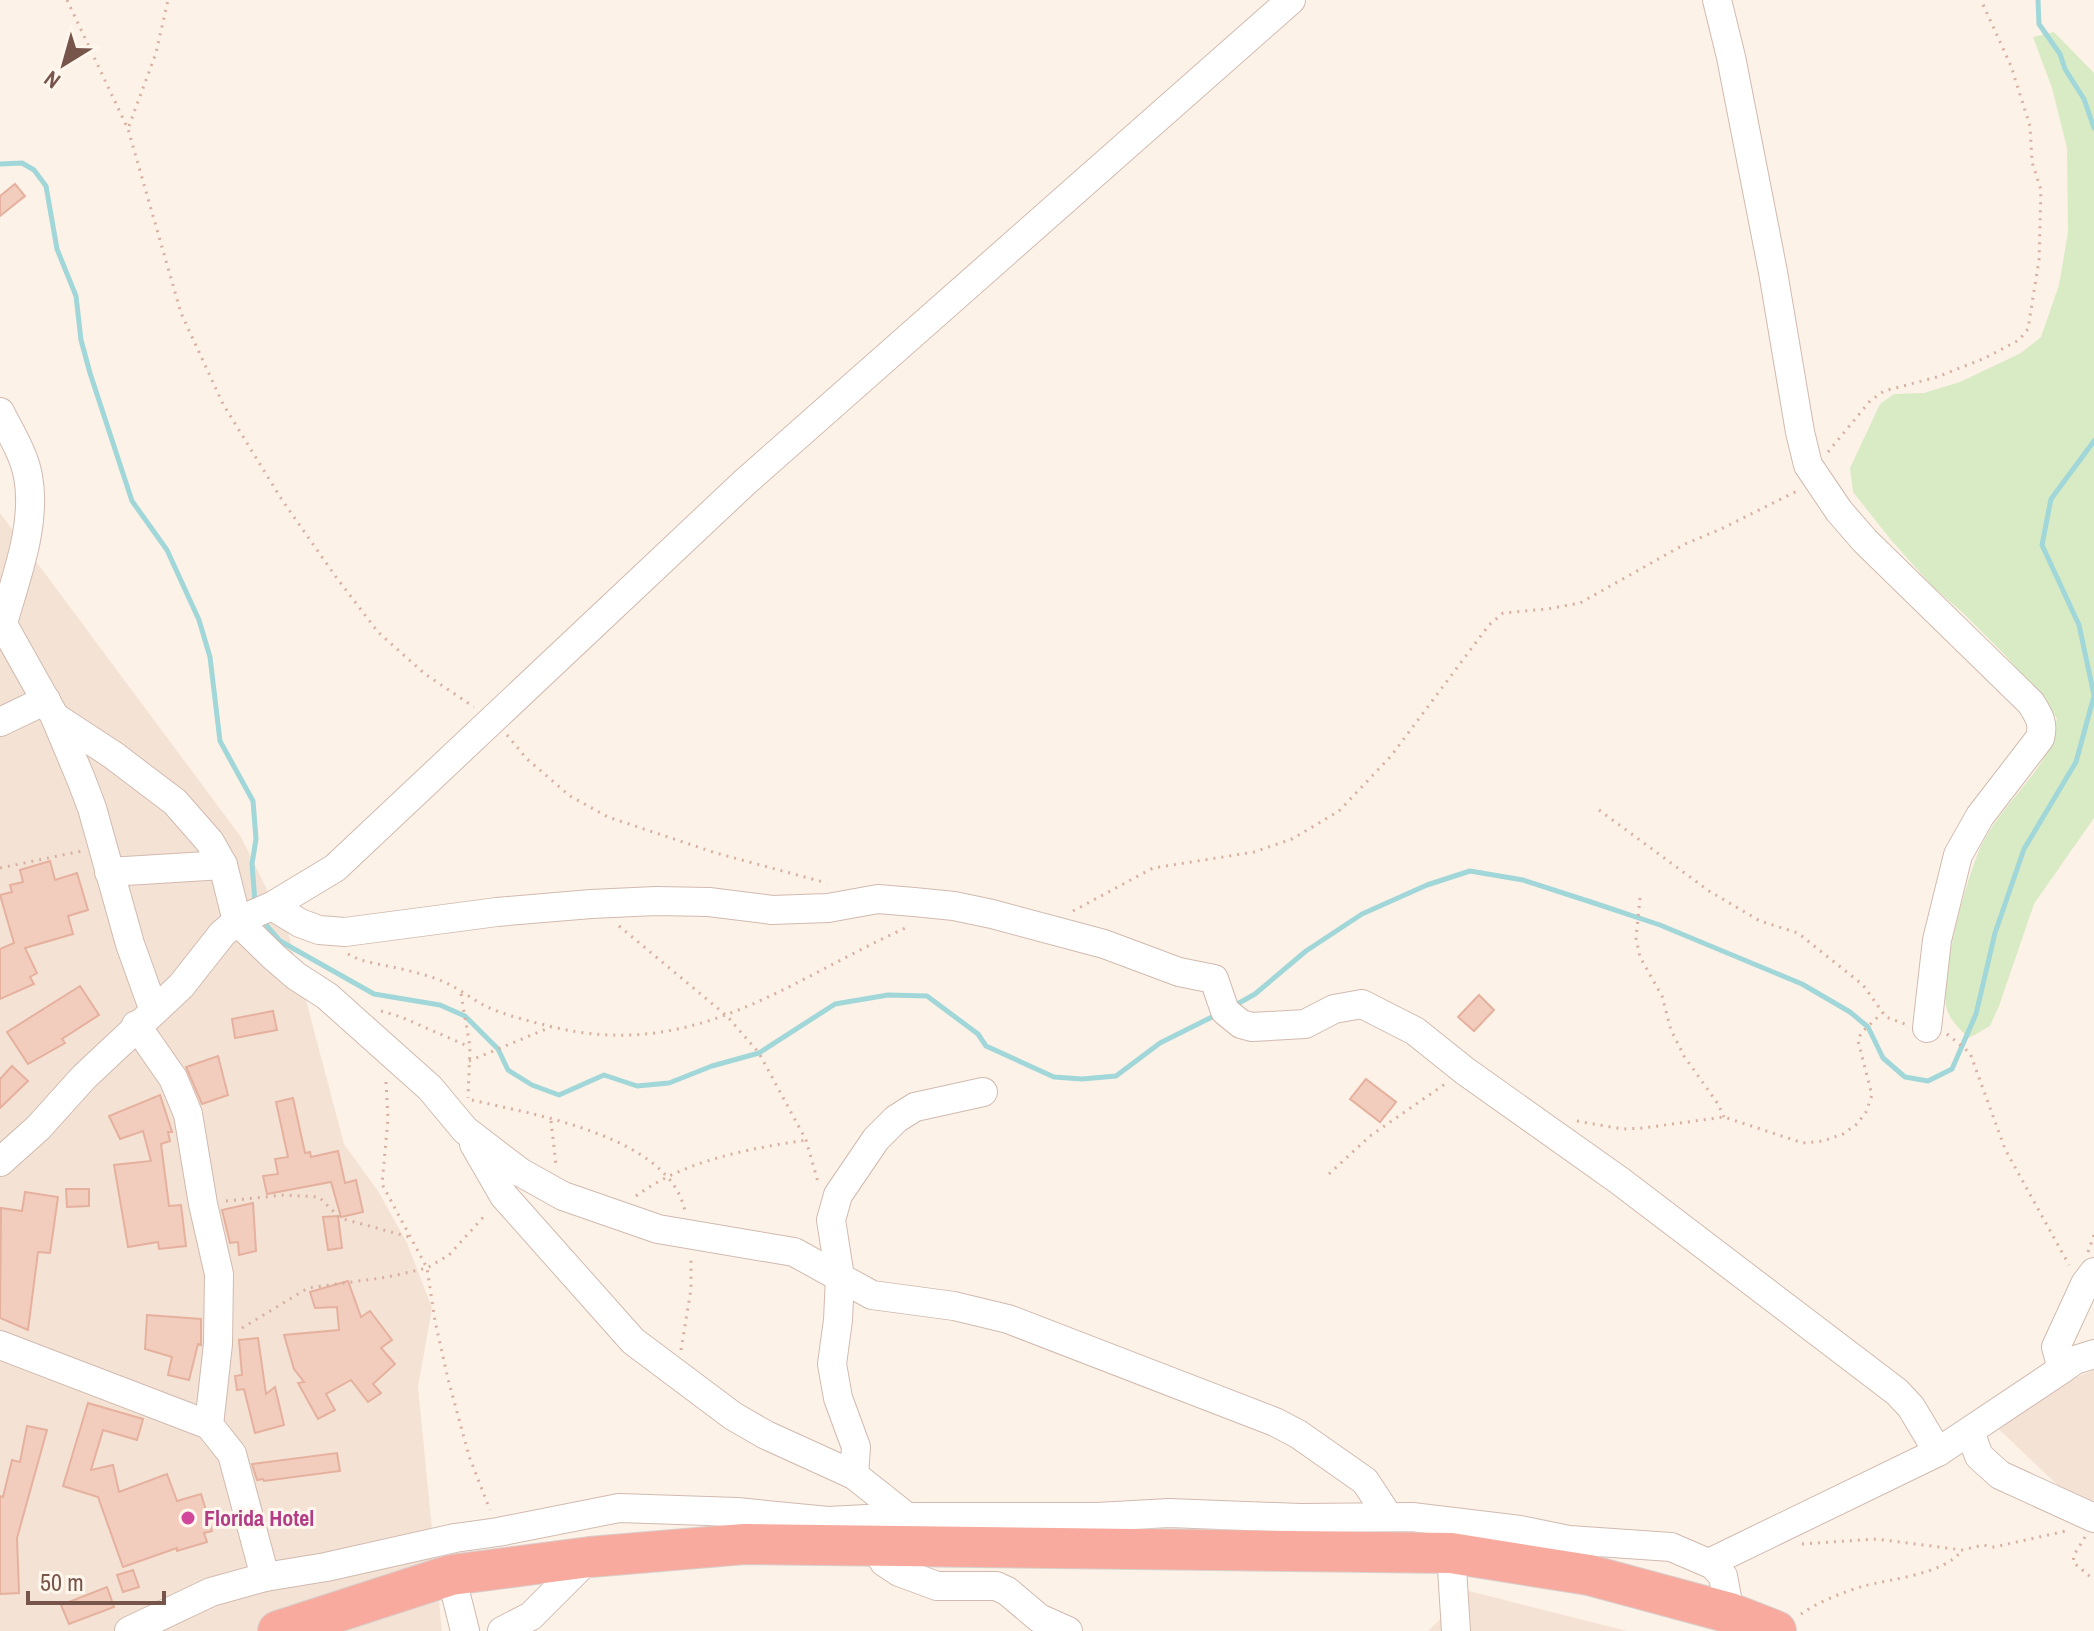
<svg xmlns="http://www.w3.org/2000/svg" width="2094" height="1631" viewBox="0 0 2094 1631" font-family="'Archivo Narrow',sans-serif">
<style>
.residential{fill:#f4e2d5}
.green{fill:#d9ebc5}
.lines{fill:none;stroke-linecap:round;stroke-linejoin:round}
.stream{stroke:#a1d7d9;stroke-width:5}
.building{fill:#f2cdbe;stroke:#e5b19e;stroke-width:2}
.minor-casing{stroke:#d1baaf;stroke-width:30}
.highway-casing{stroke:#d9cfcc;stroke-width:42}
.path{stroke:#d8b0a1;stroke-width:3;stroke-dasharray:2 6;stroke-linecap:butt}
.minor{stroke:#fff;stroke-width:28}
.highway{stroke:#f7aa9d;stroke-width:40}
.hotel-dot{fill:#d1479c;stroke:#fff6ed;stroke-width:3}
.labels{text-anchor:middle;stroke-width:6;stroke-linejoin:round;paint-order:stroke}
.hotel-label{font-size:22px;font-weight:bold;fill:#b23c85;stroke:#fff6ed;text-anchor:start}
</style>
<rect width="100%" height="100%" fill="#fdf2e7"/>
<!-- residential -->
<g class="residential">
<polygon points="0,513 241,837 288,932 344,1144 378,1191 407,1243 432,1308 418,1387 442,1631 0,1631"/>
<polygon points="2094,1370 2094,1520 1984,1415"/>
<polygon points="1469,1591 1627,1631 1428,1631"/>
</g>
<!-- green -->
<path class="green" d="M2054 32 2094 73V818L2034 904 1999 1006 1990 1026 1969 1038C1961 1031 1951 1021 1947 1010 1938 981 1968 872 1982 844 2000 809 2033 781 2049 749 2053 740 2054 729 2057 719L2039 693 2002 652 1964 614 1932 586 1891 540 1853 492 1850 468 1880 404 1894 394 1924 393 1960 382 2021 353 2041 337 2059 285 2068 232 2067 148 2052 88 2033 37Z"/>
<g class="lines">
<!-- stream -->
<g class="stream">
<polyline points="2038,0 2039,24 2060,54 2065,69 2084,99 2094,128"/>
<polyline points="0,164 22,163 34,170 46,186 57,249 76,296 81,340 90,373 132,501 167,550 199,620 210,657 220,741 253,801 256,839 252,864 255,902"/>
<polyline points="2094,441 2051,499 2042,545 2079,625 2094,695"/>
<polyline points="263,921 280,941 374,994 440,1005 465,1016 498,1049 508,1070 532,1085 559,1095 604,1075 637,1086 669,1083 712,1066 759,1053 835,1004 888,995 927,996 978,1034 986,1046 1054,1077 1082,1079 1116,1076 1160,1043 1216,1015"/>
<polyline points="1232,1007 1255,994 1306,951 1362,914 1427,885 1470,871 1523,880 1594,903 1660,925 1802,984 1850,1012 1868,1027 1883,1058 1905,1077 1928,1081 1952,1069 1976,1014 1995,933 2024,849 2076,762 2094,696"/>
</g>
</g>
<!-- building -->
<g class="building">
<polygon points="15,184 25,196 0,216 0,196"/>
<polygon points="50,861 55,880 77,873 88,910 68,916 73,934 25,948 37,973 30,977 34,984 0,999 0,949 14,943 0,895 12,892 10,885 23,882 20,870"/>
<polygon points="80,986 99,1015 62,1039 65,1043 28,1064 7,1032"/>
<polygon points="1479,995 1494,1010 1474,1031 1458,1017"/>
<polygon points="273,1011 277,1030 235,1038 232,1019"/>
<polygon points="218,1056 228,1095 202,1104 186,1067"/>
<polygon points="12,1066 28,1081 0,1108 0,1079"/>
<polygon points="1366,1079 1396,1102 1380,1122 1350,1099"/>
<polygon points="160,1095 172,1132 168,1132 170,1141 161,1144 169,1206 181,1205 186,1246 159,1249 158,1242 128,1247 114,1165 151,1161 143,1131 120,1139 109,1116"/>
<polygon points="293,1098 305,1153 310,1152 311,1157 338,1151 345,1183 356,1180 363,1212 341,1217 331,1182 267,1194 263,1176 278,1174 275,1159 288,1157 276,1102"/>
<polygon points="66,1189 89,1189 89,1206 67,1207"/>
<polygon points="25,1192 58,1197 50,1253 38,1252 28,1330 0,1318 1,1208 22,1211"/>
<polygon points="253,1203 256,1251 239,1255 238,1242 230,1243 222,1210"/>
<polygon points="338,1216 342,1248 328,1250 323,1217"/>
<polygon points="348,1281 361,1317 370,1311 392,1340 381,1348 395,1364 373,1384 381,1393 368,1402 351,1380 326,1394 335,1410 318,1419 298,1383 304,1382 294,1369 284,1335 339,1330 337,1307 315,1308 310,1292"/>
<polygon points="147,1315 201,1319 201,1345 198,1344 189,1380 168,1375 172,1357 145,1349"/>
<polygon points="258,1338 266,1394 275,1387 284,1425 255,1433 244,1389 237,1390 235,1376 242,1375 239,1340"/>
<polygon points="88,1403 143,1419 137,1440 103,1430 91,1470 113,1465 119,1492 167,1474 177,1501 201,1494 212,1531 204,1533 207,1542 177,1551 177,1548 123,1567 98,1497 63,1486"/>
<polygon points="27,1426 47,1430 17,1538 19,1593 0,1594 0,1496 3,1497 12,1460 20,1462"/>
<polygon points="337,1453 340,1471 264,1481 263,1479 257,1480 252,1464"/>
<polygon points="133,1570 139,1587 123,1592 117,1575"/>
<polygon points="107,1587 114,1607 69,1624 61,1605"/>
</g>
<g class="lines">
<!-- minor casing -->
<g class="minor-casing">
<g id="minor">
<path d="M1717 0 1731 57 1773 272 1800 432 1808 465 1839 511 1865 541 2031 703C2039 716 2044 723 2040 738L1980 816 1958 855 1937 940 1927 1028"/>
<path d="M0 412C10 432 24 454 28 476 37 524 16 577 3 623"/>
<polyline points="0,619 55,717 81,779 92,808 130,944 154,1011"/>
<polyline points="55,717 113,755 175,802 210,842 223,865 237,921 274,957 296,976 327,996 430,1088 465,1130 520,1172 563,1196 658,1229 794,1252 872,1295 954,1306 1008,1319 1275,1422 1298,1434 1365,1481 1388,1516"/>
<polyline points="0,722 46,700"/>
<polyline points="109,872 223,865"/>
<polyline points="272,906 300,923 319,930 345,932 497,912 591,904 656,901 709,902 772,910 828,908 878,899 914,902 954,906 992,914 1104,944 1179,972 1214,979 1225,1011 1241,1024 1252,1027 1305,1024 1334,1009 1362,1004 1415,1031 1465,1071 1620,1181 1897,1392 1911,1407 1938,1452"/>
<polyline points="136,1025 173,1078 188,1114 203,1204 219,1274 218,1344 209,1425"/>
<polyline points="474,1144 504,1196 633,1341 733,1416 766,1435 854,1475 907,1517"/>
<polyline points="0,1162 38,1128 84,1077 181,986 222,934 237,921 272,906 335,868 745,482 1291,0"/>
<polyline points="0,1345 209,1425 232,1454 265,1577"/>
<polyline points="2062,1369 2056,1347 2085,1284 2094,1272"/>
<polyline points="1970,1432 1979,1456 2000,1475 2094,1518"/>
<polyline points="854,1475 856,1447 838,1398 832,1364 838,1320 840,1277 831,1220 838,1195 876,1139 896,1119 915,1107 983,1092"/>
<polyline points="874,1546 884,1562 899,1572 937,1586 996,1586 1007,1591 1039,1618 1068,1631"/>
<polyline points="1451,1553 1456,1631"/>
<polyline points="1709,1563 1938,1452 2062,1369 2075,1360 2094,1354"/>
<polyline points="451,1575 465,1631"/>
<polyline points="129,1631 211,1592 265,1577 326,1567 455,1538 498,1532 619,1508 737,1512 828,1521 905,1517 1097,1517 1169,1513 1300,1518 1412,1517 1520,1530 1569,1540 1671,1547 1713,1565 1723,1576 1730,1613"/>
<polyline points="502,1631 531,1616 590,1557"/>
</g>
</g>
<!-- highway casing -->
<g class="highway-casing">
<polyline id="highway" points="278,1631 451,1575 590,1557 744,1544 1451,1553 1589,1575 1730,1613 1776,1631"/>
</g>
<!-- path -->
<g class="path">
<polyline points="67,0 128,129 181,313 223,404 282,500 336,577 378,632 425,674 474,707"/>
<polyline points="129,126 156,53 168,0"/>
<polyline points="1828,452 1870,401 1884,391 1937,377 1985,358 2019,340 2028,329 2039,260 2041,190 2032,162 2030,126 2011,66 1981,0"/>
<polyline points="507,735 527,759 570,796 608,817 716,853 827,883"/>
<polyline points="1599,810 1709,891 1760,921 1798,933 1863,985 1886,1017 1905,1024"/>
<polyline points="0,868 82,851"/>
<polyline points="1640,898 1636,938 1640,957 1662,996 1671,1030 1684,1056 1718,1104 1724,1117"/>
<polyline points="1073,911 1153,868 1254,852 1292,839 1339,811 1391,756 1489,625 1503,613 1547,609 1580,603 1685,544 1721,529 1797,491"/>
<polyline points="619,926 727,1016 759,1053 806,1140 818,1182"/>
<path d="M348 954 360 960C385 966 412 970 437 979 454 985 469 997 485 1006 504 1015 529 1021 549 1026 694 1063 788 980 910 926"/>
<polyline points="461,994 470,1047 468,1098"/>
<polyline points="381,1011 401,1017 470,1047"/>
<polyline points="1947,1034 1970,1053 2005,1149 2069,1265"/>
<polyline points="469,1061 551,1027"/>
<polyline points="386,1082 388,1119 382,1184 427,1268 435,1321 448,1379 469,1456 490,1510"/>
<path d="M472 1100C535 1115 669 1136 685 1211"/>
<polyline points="551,1121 556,1165"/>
<polyline points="1577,1121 1622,1129 1643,1128 1724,1117 1803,1143 1823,1141 1843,1134 1857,1124 1866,1112 1872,1095 1858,1041 1861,1033 1882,1013"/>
<polyline points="1329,1174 1370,1136 1445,1084"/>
<path d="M636 1196C685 1160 748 1149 806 1140"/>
<polyline points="226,1201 284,1195 319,1197 340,1218 413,1238"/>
<polyline points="2088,1252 2094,1235"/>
<polyline points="242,1328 308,1288 388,1277 427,1268 449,1255 487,1213"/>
<polyline points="681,1350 691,1289 691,1258"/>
<polyline points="2085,1537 2074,1555 2073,1562 2094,1580"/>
<polyline points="1802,1544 1876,1539 1962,1550 1983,1545 1994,1547 2066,1531"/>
<path d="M1801 1614C1818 1602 1843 1592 1864 1586 1890 1579 1946 1574 1962 1550"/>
</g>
<!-- minor -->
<use href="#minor" class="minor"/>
<!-- highway -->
<use href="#highway" class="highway"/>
</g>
<!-- markers -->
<circle class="hotel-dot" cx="188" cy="1518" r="8"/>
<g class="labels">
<!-- hotel labels -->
<g class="hotel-label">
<text x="204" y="1526">Florida Hotel</text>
</g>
</g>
<!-- north arrow -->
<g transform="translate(64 64) rotate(217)" stroke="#fff6ed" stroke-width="6" paint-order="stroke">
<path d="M0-6L14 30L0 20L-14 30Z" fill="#77554a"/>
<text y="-12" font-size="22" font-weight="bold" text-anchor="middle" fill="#77554a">N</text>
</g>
<!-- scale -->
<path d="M28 1591v12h136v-12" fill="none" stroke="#77554a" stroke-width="4"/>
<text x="40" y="1591" font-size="24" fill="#77554a" stroke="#fff6ed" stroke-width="6" paint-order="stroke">50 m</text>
</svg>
